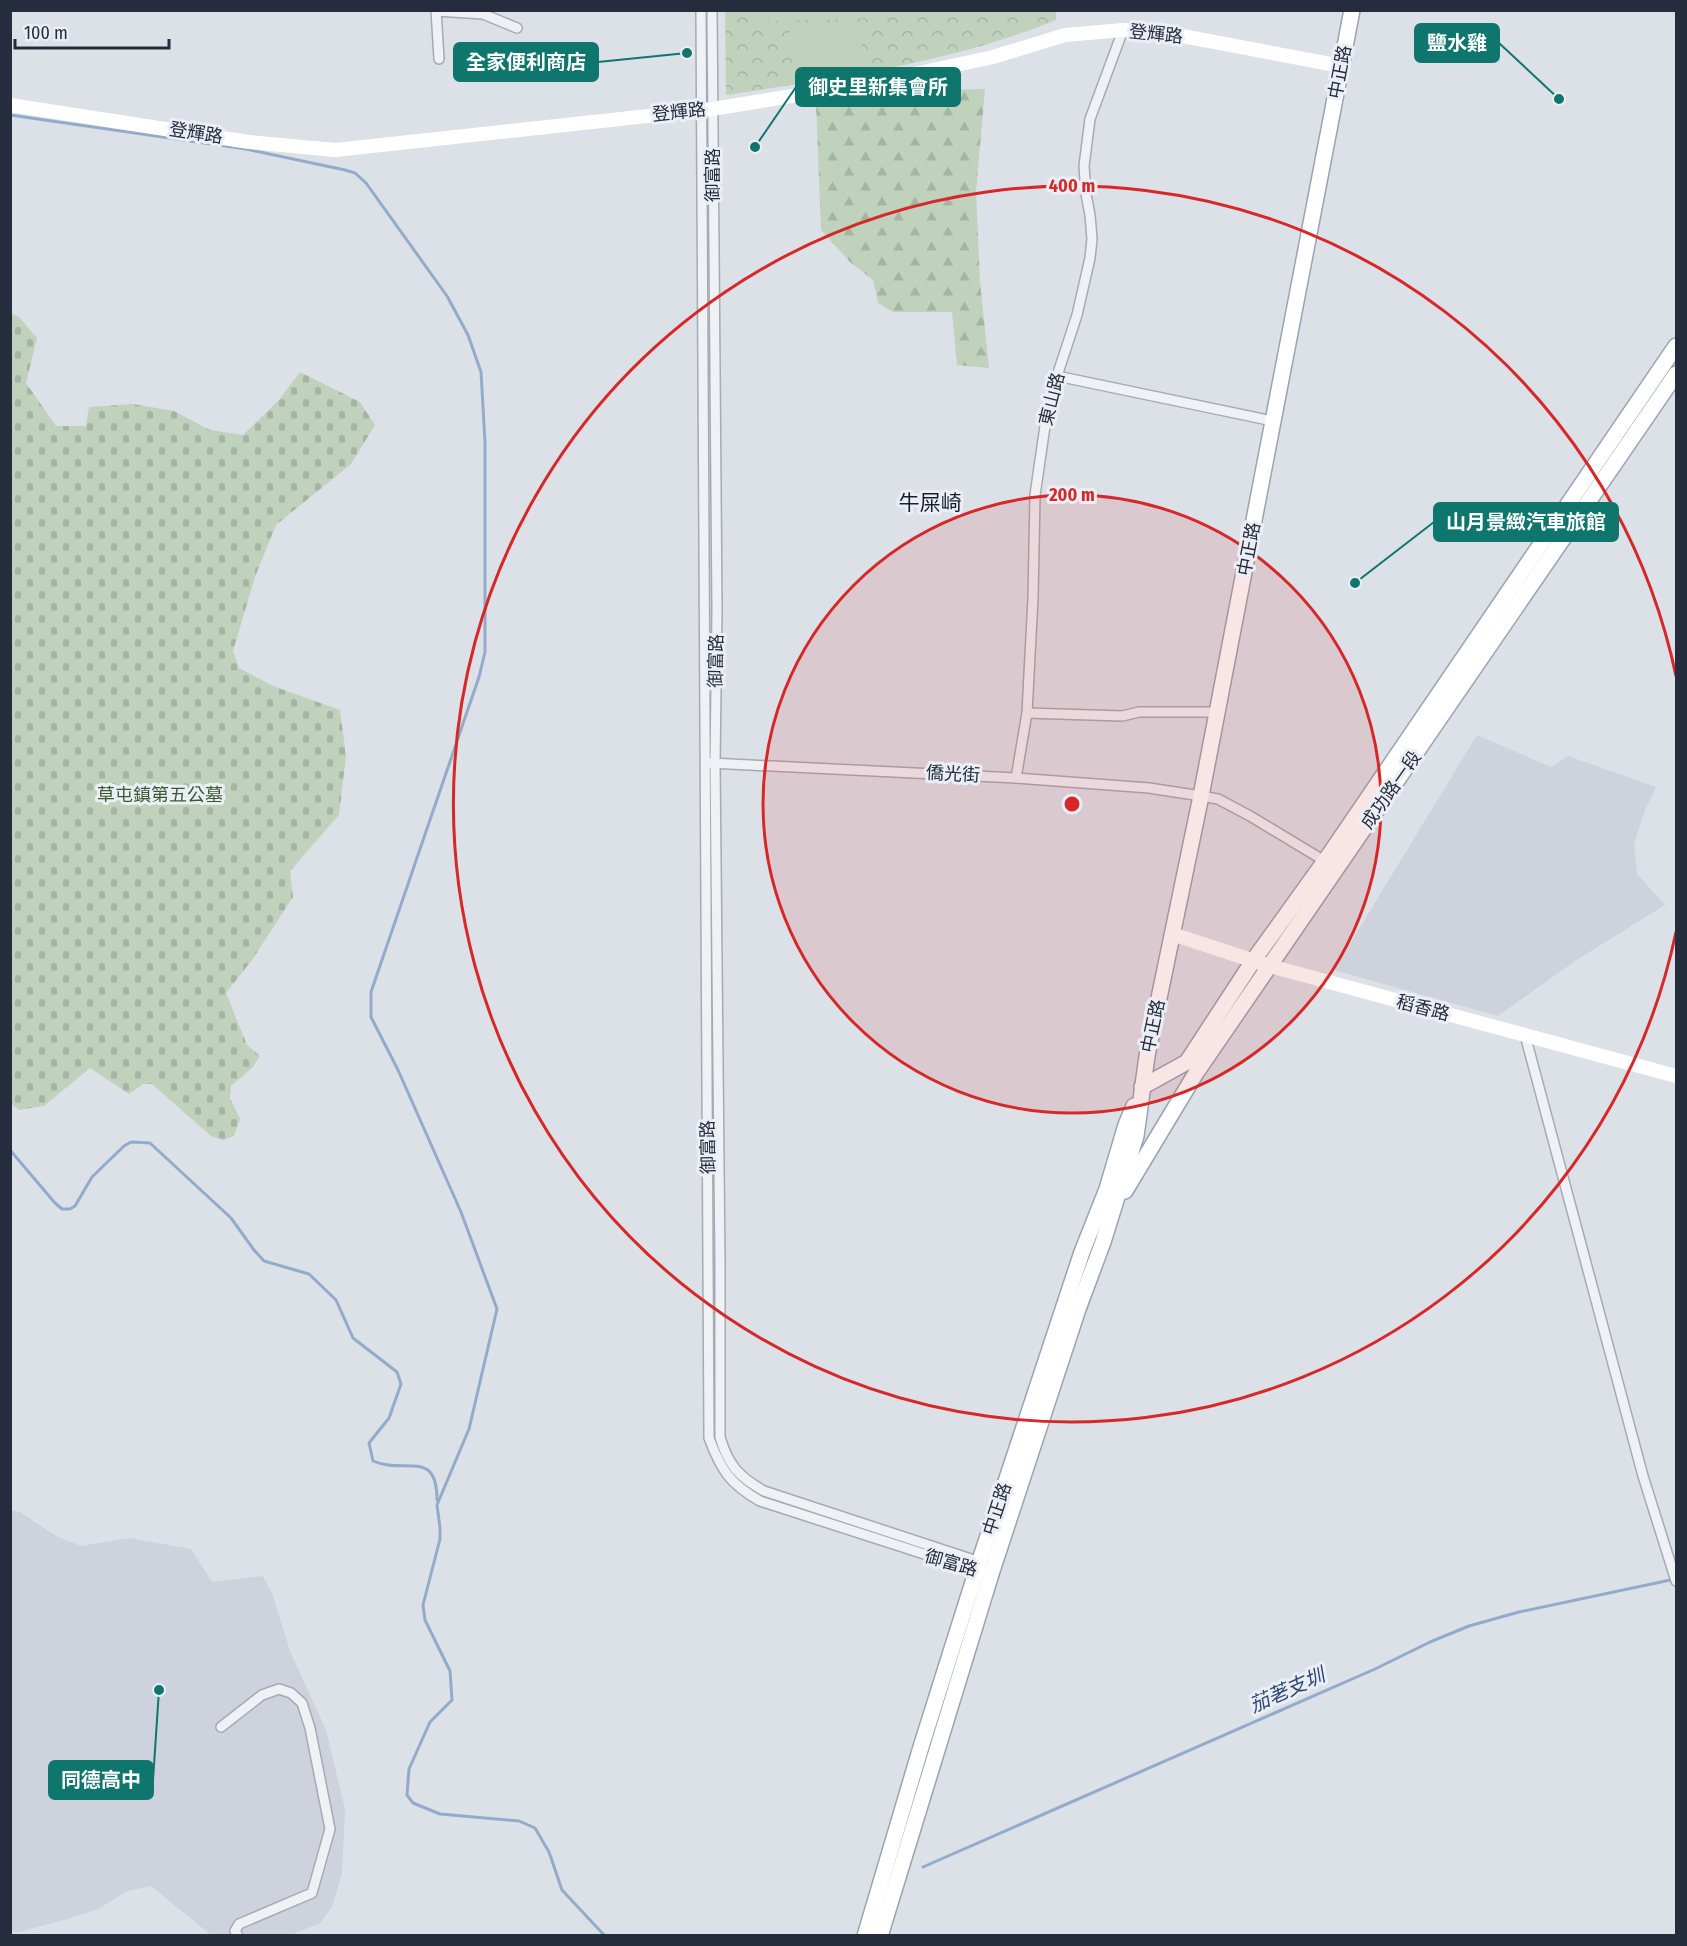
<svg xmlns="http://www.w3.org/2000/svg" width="1687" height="1946" viewBox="0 0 1687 1946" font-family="'Fira Sans Condensed','Noto Sans TC',sans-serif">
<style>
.built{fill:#ced2dc}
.forest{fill:url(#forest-firs)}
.cemetery{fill:url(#cemetery-stones)}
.park{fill:url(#park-crowns)}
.pitch{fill:#c0d2bc}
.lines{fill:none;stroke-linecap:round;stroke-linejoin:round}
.stream{stroke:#93abcb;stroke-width:3}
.street-casing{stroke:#a5aab4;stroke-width:12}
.primary-casing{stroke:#9aa3b4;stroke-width:18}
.street{stroke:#eff1f5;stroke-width:9}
.secondary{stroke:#fff;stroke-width:14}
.primary{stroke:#fff;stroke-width:15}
.ring{fill:none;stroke:#d62828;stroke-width:3}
.labels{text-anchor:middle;stroke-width:6;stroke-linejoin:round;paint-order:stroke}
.street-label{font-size:18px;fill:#252c3e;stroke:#ebeff5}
.park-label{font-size:18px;fill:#365b31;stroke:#ebeff5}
.water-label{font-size:20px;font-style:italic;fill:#2c4875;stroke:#ebeff5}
.quarter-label{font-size:21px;fill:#171e2f;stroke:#ebeff5}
.centre{fill:#d62828;stroke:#ebeff5;stroke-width:3}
.ring-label{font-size:18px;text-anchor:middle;font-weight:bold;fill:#d62828;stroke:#ebeff5;stroke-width:6;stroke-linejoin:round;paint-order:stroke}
.leader{fill:none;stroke:#0f766e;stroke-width:2}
.callout-dot{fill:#0f766e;stroke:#ebeff5;stroke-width:2}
.callout{fill:#0f766e;stroke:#0f766e;stroke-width:2}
.callout-label{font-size:20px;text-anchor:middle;font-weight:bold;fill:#fff}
</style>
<defs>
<pattern id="forest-firs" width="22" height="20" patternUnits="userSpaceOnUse" patternTransform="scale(1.5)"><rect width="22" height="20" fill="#c0d2bc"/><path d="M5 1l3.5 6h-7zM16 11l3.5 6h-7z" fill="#a5b4a3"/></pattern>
<pattern id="cemetery-stones" width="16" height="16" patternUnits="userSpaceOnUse" patternTransform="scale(1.5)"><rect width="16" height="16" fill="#c0d2bc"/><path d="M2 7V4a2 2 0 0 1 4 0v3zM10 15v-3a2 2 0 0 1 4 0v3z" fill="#a5b4a3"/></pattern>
<pattern id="park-crowns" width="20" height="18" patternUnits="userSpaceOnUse" patternTransform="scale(1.5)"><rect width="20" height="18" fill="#c0d2bc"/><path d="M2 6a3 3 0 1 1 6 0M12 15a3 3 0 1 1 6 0" fill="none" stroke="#a5b4a3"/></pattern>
</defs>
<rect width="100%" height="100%" fill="#dce0e7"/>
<!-- built -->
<g class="built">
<polygon points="1477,735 1551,767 1568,756 1656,787 1645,810 1634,844 1637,874 1665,905 1575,961 1498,1016 1334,970"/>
<polygon points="10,1510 20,1512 56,1536 81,1546 130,1538 191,1549 212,1582 263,1576 272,1593 290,1651 326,1730 345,1809 342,1874 332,1907 320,1923 291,1935 211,1935 151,1886 127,1891 100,1908 71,1918 19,1932 11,1932"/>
</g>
<!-- forest -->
<polygon class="forest" points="928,80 931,90 985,89 976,192 980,282 989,368 957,365 952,312 893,312 878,303 873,280 850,262 821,230 816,103 892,89"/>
<!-- cemetery -->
<polygon class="cemetery" points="10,313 19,317 37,338 26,383 56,426 86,426 89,407 133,404 174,411 210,430 243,435 278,401 300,372 360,402 375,425 351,464 276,525 255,577 233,651 239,668 273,686 340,710 346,756 339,815 290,871 293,897 252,960 226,993 247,1045 260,1056 252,1068 231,1086 230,1098 240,1119 234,1136 223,1140 211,1136 152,1084 143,1084 129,1094 90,1068 44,1106 19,1110 11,1104"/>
<!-- park -->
<path class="park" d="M725 11H1056V20C951 63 837 78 726 95Z"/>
<!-- pitch -->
<g class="pitch">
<polygon points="946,11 946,16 767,21 754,19 749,11"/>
<polygon points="858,22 866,69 794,81 789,24"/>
</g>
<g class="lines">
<!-- stream -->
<g class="stream">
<polyline points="10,115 246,149 345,170 355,173 366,183 447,296 468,335 481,372 485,442 485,652 479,677 371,992 371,1017 398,1070 461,1212 497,1309 469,1429 437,1505 440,1528 440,1539 423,1605 425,1620 450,1671 452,1700 430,1722 409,1769 407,1795 413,1803 440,1814 519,1821 535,1828 549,1852 562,1890 605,1936"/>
<path d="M10 1150 55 1203 62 1209H70L75 1206 92 1177 124 1146 131 1142 150 1143 231 1218 254 1250 264 1261 309 1274 336 1300 353 1338 397 1372 401 1384 389 1418 369 1443 373 1461C405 1475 437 1448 437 1500"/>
<polyline points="923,1867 1375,1669 1430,1642 1469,1626 1519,1612 1675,1579"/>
</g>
<!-- street casing -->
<g class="street-casing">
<g id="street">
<polyline points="436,10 439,59"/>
<path d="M701 10 709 1438C721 1470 730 1484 760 1501L980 1572"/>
<path d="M712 10 717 610 715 763 720 1264V1437C728 1465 739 1477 764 1491L974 1560 981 1564"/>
<polyline points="436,11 483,14 517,28"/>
<polyline points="1057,376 1273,421"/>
<polyline points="1027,713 1122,716 1139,712 1218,712"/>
<polyline points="710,763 1016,778 1149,788 1201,796 1218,799 1250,816 1328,863"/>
<polyline points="1016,778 1027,713 1033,598 1035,495 1045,426 1057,376 1077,315 1090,258 1092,239 1090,215 1086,194 1084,166 1090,119 1123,30"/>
<polyline points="1525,1035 1643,1476 1676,1581"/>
<polyline points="221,1727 262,1695 279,1689 291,1693 302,1703 310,1728 330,1829 312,1893 239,1924 235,1931 238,1936"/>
</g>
</g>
<!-- primary casing -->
<g class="primary-casing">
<g id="primary">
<polyline points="1142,1087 1187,1062 1253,961 1325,861 1676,346"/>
<polyline points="1125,1191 1196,1073 1676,374"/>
<polyline points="865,1936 921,1747 979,1563 1082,1252 1107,1189 1126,1125 1134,1106"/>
<polyline points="880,1936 991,1574 1078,1309 1103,1242 1136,1136 1147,1056 1201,796 1352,10"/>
</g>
</g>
<!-- street -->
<use href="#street" class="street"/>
<!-- secondary -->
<g class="secondary">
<polyline points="10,105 249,142 335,150 712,109 872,83 993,57 1065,35 1123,30 1177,35 1341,66"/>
<polyline points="1172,934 1270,966 1676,1076"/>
</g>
<!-- primary -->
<use href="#primary" class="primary"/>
</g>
<!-- distance rings -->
<circle cx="1072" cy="804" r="309" fill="#d62828" fill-opacity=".12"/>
<g class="ring">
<circle cx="1072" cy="804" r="309"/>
<path d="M1676 932A618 618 0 1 1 1676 676"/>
</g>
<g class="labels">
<!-- street labels -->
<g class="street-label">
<text transform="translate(1156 34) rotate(6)" y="6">登輝路</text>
<text transform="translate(1340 72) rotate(-79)" y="6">中正路</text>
<text transform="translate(679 112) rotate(-6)" y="6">登輝路</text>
<text transform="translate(196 133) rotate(9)" y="6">登輝路</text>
<text transform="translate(713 175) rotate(-90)" y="6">御富路</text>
<text transform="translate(1052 399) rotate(-76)" y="6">東山路</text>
<text transform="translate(1249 549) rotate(-79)" y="6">中正路</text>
<text transform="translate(716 661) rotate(-89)" y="6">御富路</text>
<text transform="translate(953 774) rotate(3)" y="6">僑光街</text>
<text transform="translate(1391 790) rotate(-55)" y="6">成功路一段</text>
<text transform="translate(1423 1008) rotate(15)" y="6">稻香路</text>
<text transform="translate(1153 1026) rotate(-78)" y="6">中正路</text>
<text transform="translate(708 1147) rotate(-91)" y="6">御富路</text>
<text transform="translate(997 1509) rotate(-72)" y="6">中正路</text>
<text transform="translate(951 1563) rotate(16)" y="6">御富路</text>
</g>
<!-- park labels -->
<g class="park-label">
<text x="160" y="801">草屯鎮第五公墓</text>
</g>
<!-- water labels -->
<g class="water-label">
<text transform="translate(1287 1690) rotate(-24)" y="7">茄荖支圳</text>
</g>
<!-- quarter labels -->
<g class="quarter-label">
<text x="930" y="510">牛屎崎</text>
</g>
</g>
<circle cx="1072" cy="804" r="9" class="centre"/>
<g class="ring-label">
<text x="1072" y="192">400 m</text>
<text x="1072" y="501">200 m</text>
</g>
<!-- callouts -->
<path class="leader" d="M1559 99L1499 43M687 53L598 62M755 147L796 87M1355 583L1434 522M159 1690L153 1780"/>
<g class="callout-dot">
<circle cx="1559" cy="99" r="6"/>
<circle cx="687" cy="53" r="6"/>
<circle cx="755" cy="147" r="6"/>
<circle cx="1355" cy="583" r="6"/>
<circle cx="159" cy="1690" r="6"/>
</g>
<g class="callout">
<rect x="1415" y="24" width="84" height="38" rx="6"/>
<rect x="454" y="43" width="144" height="38" rx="6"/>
<rect x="796" y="68" width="164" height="38" rx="6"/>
<rect x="1434" y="503" width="184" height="38" rx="6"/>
<rect x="49" y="1761" width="104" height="38" rx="6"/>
</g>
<g class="callout-label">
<text x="1457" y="50">鹽水雞</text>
<text x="526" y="69">全家便利商店</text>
<text x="878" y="94">御史里新集會所</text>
<text x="1526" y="529">山月景緻汽車旅館</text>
<text x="101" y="1787">同德高中</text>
</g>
<!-- border -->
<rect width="1687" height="1946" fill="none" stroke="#252c3e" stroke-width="24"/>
<!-- scale -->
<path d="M15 39v9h154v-9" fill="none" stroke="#252c3e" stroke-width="3"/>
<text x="24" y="39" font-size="18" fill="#252c3e" stroke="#ebeff5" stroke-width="4.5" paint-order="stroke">100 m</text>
</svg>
